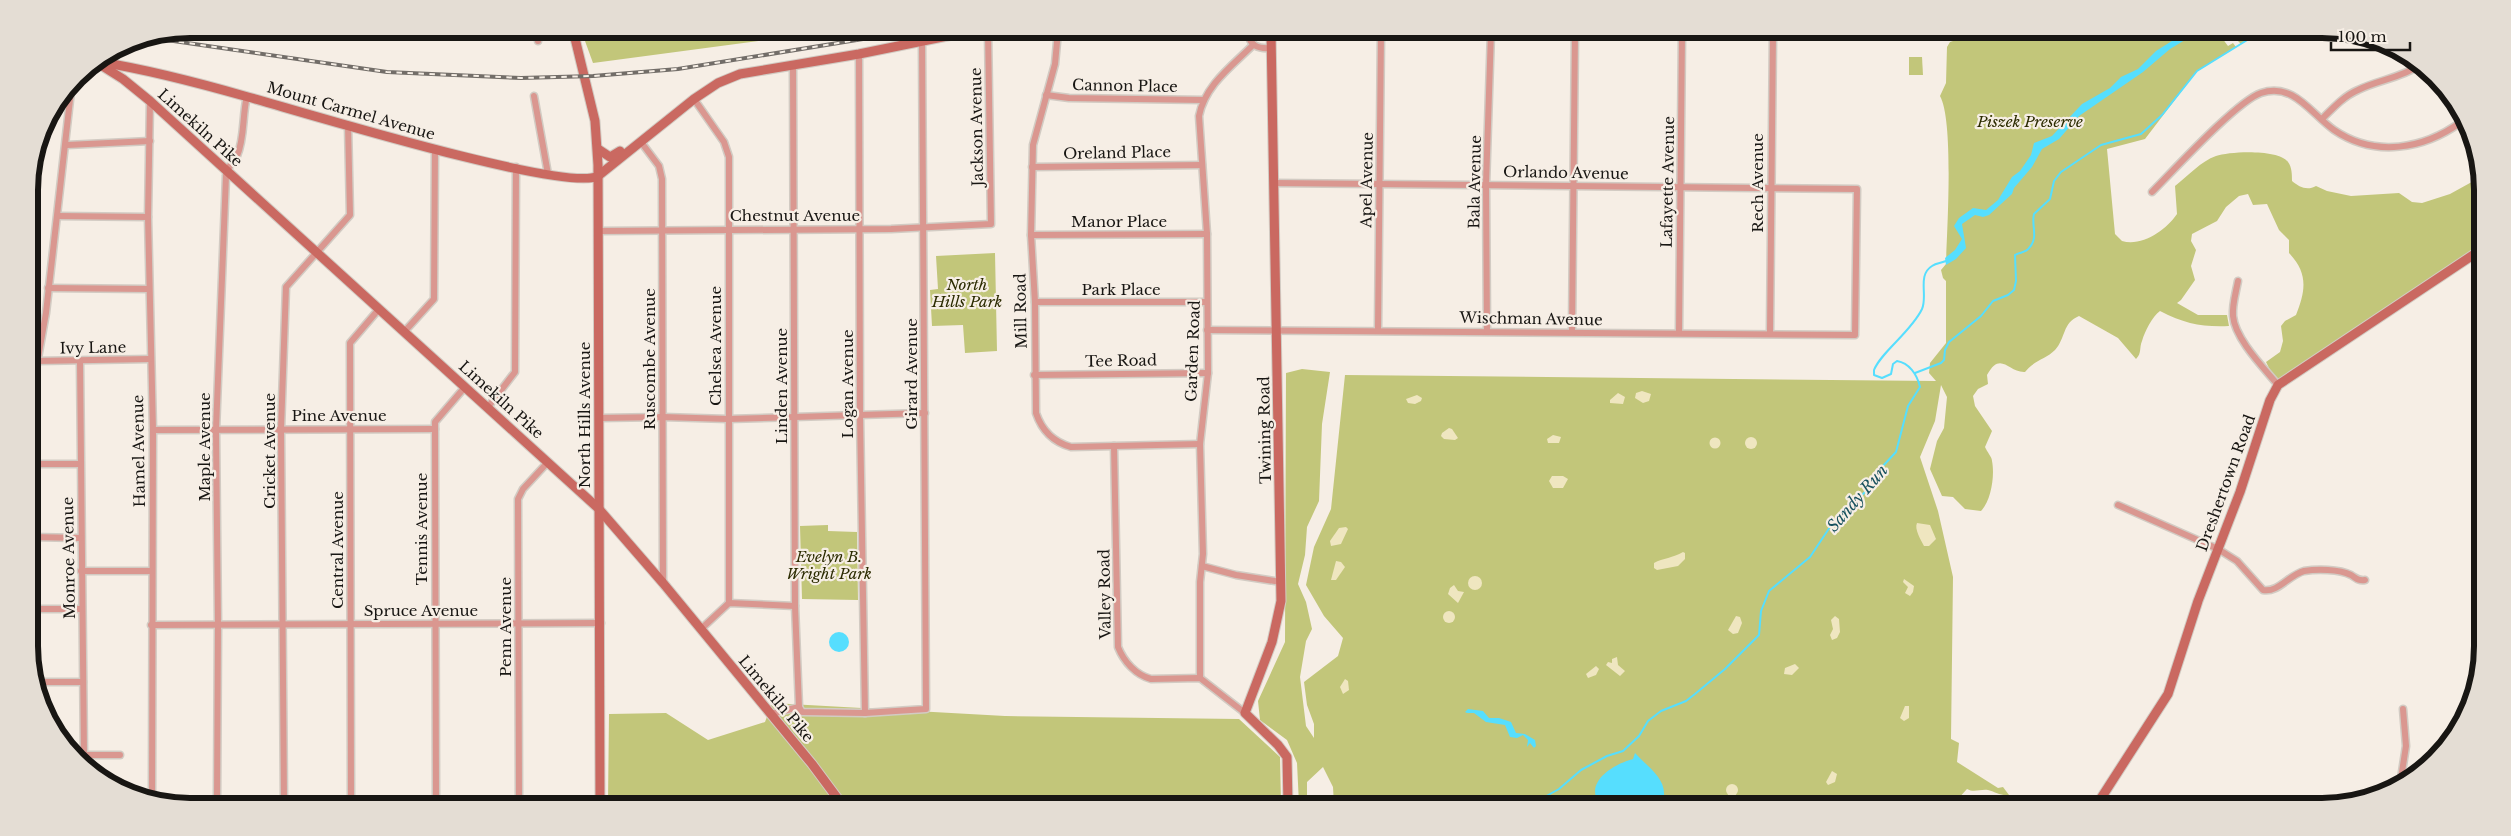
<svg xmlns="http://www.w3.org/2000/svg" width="2511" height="836" viewBox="0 0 2511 836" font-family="'Libre Baskerville',serif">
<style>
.green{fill:#c2c67a}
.sand{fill:#efe6c0}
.water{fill:#56defe}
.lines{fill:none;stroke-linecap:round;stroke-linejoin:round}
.stream{stroke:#56defe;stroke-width:2}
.street-casing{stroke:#d2cbc3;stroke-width:9}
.secondary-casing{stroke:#d2cbc3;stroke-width:11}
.street{stroke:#da9790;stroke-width:6}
.secondary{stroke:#ca6961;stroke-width:9}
.rail-casing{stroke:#726d68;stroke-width:4}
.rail{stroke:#f6eee5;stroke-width:2;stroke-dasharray:5.5;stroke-linecap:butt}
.labels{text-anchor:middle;stroke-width:4.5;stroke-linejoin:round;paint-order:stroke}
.street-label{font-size:15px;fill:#181613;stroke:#f6eee5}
.park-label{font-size:15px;font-style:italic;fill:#2b2b00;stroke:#f6eee5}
.water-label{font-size:16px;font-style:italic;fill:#18515e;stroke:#f6eee5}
.rim{fill:none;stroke:#181613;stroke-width:6}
</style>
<rect width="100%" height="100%" fill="#f6eee5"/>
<!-- green -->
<g class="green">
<polygon points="581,30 842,30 593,63"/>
<path d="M2025 33 2219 34 2228 46 2233 43 2236 47 2197 71 2145 139 2107 149 2115 234 2122 241C2142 247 2166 230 2177 214L2175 186C2188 176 2201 161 2216 156 2230 151 2279 149 2288 162 2292 167 2292 175 2292 181 2299 187 2307 191 2316 186L2327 191 2351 196 2399 193 2412 202 2422 203 2450 194 2479 178V248L2279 381 2274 378 2266 362 2280 352 2283 341 2281 326 2285 321 2296 315C2306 290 2308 273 2289 253V240L2279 230 2267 204 2253 205 2248 194 2239 196 2226 207 2217 221 2192 234 2191 241 2196 250 2191 266 2195 280 2181 300 2177 303 2198 315H2227L2229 326C2202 327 2185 324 2160 311 2152 317 2145 331 2142 341 2139 348 2142 353 2136 359L2118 338 2079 316C2062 323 2066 338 2055 350 2046 359 2033 361 2025 372 2008 373 2001 350 1987 375L1988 384 1978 389 1973 396 1975 406 1992 431 1985 447C1987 452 1992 457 1992 461 1995 476 1991 501 1981 511L1965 509 1953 497 1942 496 1930 469 1937 441 1944 428 1947 397 1941 385 1935 421 1920 457 1938 511 1953 577 1951 739 1959 743 1957 762 1998 788 2003 787 2009 795C2000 796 1996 792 1988 790 1980 789 1974 793 1967 789L1957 800 1959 806 1334 805 1333 787 1323 767 1307 782V804H1299L1297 763 1287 740 1260 720 1258 701 1285 642 1286 373 1302 369 1330 372 1322 424 1319 501 1307 527 1305 555 1298 584 1306 602 1312 629 1306 641 1300 677 1306 726 1314 738V724L1307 705 1304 682 1338 656 1343 638 1324 616 1306 585 1314 547 1331 509 1345 375 1936 381 1929 373 1930 363 1946 343V281L1943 278 1941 270 1946 264C1947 230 1954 121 1940 96L1946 83 1947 47 1950 42 1959 39 1985 40Z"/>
<polygon points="2238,34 2256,34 2241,44 2236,39"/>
<polygon points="1909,57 1922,57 1923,75 1909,75"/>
<polygon points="995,253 997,351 965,353 963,325 932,326 930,290 938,289 936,256"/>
<polygon points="828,525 828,531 857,532 858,600 802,599 800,526"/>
<polygon points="772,703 1005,716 1239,719 1280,757 1281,804 608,803 609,714 666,713 708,740 765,722"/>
</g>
<!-- sand -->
<g class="sand">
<polygon points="1642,391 1651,394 1649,401 1643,403 1635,398 1636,393"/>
<polygon points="1618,393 1625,397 1623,404 1610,403 1610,400"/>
<polygon points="1417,395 1422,398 1421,401 1415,404 1408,403 1406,399"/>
<polygon points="1449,428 1452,429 1458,438 1455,440 1444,439 1441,436 1442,433"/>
<polygon points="1553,435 1561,437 1559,443 1548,443 1547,439"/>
<circle cx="1751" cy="443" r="6"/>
<circle cx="1715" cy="443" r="5.5"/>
<polygon points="1552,476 1563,476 1568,479 1563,488 1553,488 1549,481"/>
<path d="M1917 523 1930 525 1936 539 1929 546H1924C1921 540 1914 529 1917 523Z"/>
<polygon points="1346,527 1348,529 1341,544 1331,546 1330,541 1339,528"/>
<path d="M1683 552 1685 553V559L1678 566 1657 570 1654 568V563C1663 558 1673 558 1683 552Z"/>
<polygon points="1336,561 1341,562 1345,567 1336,580 1331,580"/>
<circle cx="1475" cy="583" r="7"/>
<polygon points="1904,579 1914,586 1913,592 1910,596 1905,593 1908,587 1903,582"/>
<polygon points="1454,585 1458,591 1464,592 1458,603 1448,594 1450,588"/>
<circle cx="1449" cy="617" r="6"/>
<polygon points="1736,616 1740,617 1742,623 1738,633 1733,634 1728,630"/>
<polygon points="1835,616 1839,619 1840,632 1837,638 1832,640 1830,635 1833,629 1831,620"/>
<polygon points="1617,657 1618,665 1625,671 1620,676 1606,665 1608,662 1612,663 1612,659"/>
<polygon points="1795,664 1799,668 1792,675 1784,674 1785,668"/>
<polygon points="1596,666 1599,669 1596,675 1588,678 1586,674"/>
<polygon points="1345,679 1348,681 1349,690 1343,694 1340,687"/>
<polygon points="1905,706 1909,706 1909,718 1904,721 1900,718"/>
<polygon points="1832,771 1837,774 1835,782 1828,785 1826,782"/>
<circle cx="1732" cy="790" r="6"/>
</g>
<!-- water -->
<g class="water">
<polygon points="2183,34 2195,34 2170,49 2143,72 2079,116 2059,139 2042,149 2032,167 2014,188 2012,194 1989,215 1983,217 1975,215 1962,224 1966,248 1956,259 1946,265 1945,258 1955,250 1962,239 1954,226 1959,218 1973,208 1986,210 1998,200 2012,177 2020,171 2031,155 2034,143 2052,136 2082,104 2110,88 2121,77 2138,69 2156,51"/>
<circle cx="839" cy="642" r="10"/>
<polygon points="1468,709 1483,711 1489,718 1499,718 1511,722 1516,733 1525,734 1535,740 1536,746 1534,748 1530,743 1527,747 1528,740 1523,735 1517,738 1510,737 1505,725 1486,722 1474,713 1467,713 1465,712"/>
<path d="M1635 753C1649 769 1671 780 1662 805H1600C1583 782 1614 764 1633 759Z"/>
</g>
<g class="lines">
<!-- stream -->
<g class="stream">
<path d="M1915 373 1941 363 1944 360 1945 350 1949 342 1981 316 1993 301 2008 295 2014 290 2016 281 2015 255C2019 252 2026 253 2029 248 2039 238 2031 225 2034 214L2050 199 2054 181 2061 172 2101 145 2141 134 2162 115 2197 71 2257 34"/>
<path d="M1535 805 1541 799 1559 789 1581 770 1607 756 1623 751 1639 736 1648 721 1661 711 1686 701 1695 694 1725 669 1759 635 1761 611 1769 591 1810 557 1830 527 1867 490 1882 467 1896 452 1908 406 1920 387C1917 374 1909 363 1897 361L1893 364 1891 374 1882 378 1874 375V370C1881 352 1911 332 1922 309 1928 296 1917 275 1932 266 1936 263 1941 263 1946 261"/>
</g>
<!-- street casing -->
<g class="street-casing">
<g id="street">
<path d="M1058 31 1055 64 1033 145 1031 235 1035 302 1036 413C1042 431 1053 442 1071 447L1200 444"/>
<path d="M1248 31C1249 46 1258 49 1271 48"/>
<polyline points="538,41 539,30"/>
<polyline points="859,54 860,416 865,713"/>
<polyline points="793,65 795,606 799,707"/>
<polyline points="1046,95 1069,98 1204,100"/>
<polyline points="534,96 548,174"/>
<polyline points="694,99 724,142 729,157 729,603"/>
<polyline points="150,101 148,217 153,430 152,802"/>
<path d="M2322 119C2333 108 2344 96 2358 90 2378 80 2401 78 2420 65"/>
<polyline points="641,142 659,166 662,179 663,583"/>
<polyline points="67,145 150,141"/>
<polyline points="1032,167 1202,165"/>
<path d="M2152 192C2173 171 2237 101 2261 93 2294 82 2311 114 2334 130 2375 158 2424 149 2461 122"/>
<polyline points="58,216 148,217"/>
<polyline points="599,231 891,229 991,224 988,31"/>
<polyline points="1031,235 1207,234"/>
<path d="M2238 281C2236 292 2232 305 2233 316 2235 339 2264 368 2278 385"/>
<polyline points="48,288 149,289"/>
<polyline points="1035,302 1207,302"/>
<polyline points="1378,329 1381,32"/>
<polyline points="1207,330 1855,335 1857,189 1274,183"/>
<polyline points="405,331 434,299 435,149"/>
<polyline points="1487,331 1486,185 1491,32"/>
<polyline points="1572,332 1575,32"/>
<polyline points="1679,332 1682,33"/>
<polyline points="1770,333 1773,33"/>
<polyline points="36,361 150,359"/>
<polyline points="80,361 84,755"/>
<polyline points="1034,375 1208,373"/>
<polyline points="30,403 46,313 72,82"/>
<polyline points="488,407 515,372 516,167"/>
<polyline points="599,418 663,417 728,419 925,413"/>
<polyline points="153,430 435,429"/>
<path d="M1114 446 1118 647C1124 662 1136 675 1151 679L1200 678 1245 713"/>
<polyline points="31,464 80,464"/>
<path d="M2118 505 2218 549 2237 561 2263 590C2278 593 2289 575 2304 571 2317 569 2339 569 2351 575 2356 578 2358 581 2365 580"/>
<polyline points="31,537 81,538"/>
<polyline points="1202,566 1236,575 1281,582"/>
<polyline points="81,571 152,571"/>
<polyline points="31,609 82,609"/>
<polyline points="151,625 601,623"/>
<polyline points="701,629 729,603 795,606"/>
<path d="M1200 678V582L1203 554 1200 444 1208 373 1207 234 1199 116C1205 85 1232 66 1253 45"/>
<polyline points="34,682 83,682"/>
<polyline points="771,714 799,707 802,712 865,713 926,709 922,40"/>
<polyline points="71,755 120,755"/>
<polyline points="2402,780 2409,780"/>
<polyline points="2400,785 2406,746 2403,709"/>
<path d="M217 802 218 625 216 430 226 176C226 167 233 164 237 156 245 138 242 116 247 96"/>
<polyline points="284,802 281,429 286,287 350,215 348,125"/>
<polyline points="351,802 350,343 379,309"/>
<polyline points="436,802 435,429 435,422 465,387"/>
<polyline points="519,803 518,499 523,489 548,462"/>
</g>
</g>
<!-- secondary casing -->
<g class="secondary-casing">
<g id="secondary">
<polyline points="573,30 595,121 598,165 600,803"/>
<polyline points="1271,32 1281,601 1272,642 1245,713 1278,745 1287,757 1288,804"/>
<polyline points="1866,33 1980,33"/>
<polyline points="96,62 123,79 150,101 598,508 663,583 812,764 841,803"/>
<path d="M100 62C150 70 199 83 248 97 299 111 566 193 598 176L694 99 718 83 740 74 859 54 972 31"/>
<polyline points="598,149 610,157 620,151"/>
<polyline points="2096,806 2168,694 2198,601 2240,492 2270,400 2278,385 2479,251"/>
</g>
</g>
<!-- street -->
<use href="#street" class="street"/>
<!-- secondary -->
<use href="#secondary" class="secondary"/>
<!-- rail casing -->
<g class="rail-casing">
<polyline id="rail" points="146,37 387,72 521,78 593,76 678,69 912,31"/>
</g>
<!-- rail -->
<use href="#rail" class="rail"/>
</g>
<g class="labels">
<!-- street labels -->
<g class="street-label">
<text transform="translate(1125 86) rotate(1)" y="5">Cannon Place</text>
<text transform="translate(351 111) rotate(16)" y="5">Mount Carmel Avenue</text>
<text transform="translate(977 127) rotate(-91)" y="5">Jackson Avenue</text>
<text transform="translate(200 128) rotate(42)" y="5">Limekiln Pike</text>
<text transform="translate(1117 153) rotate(-1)" y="5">Oreland Place</text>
<text transform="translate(1566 173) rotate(1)" y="5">Orlando Avenue</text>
<text transform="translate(1367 180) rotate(-89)" y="5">Apel Avenue</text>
<text transform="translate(1475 182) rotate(-89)" y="5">Bala Avenue</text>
<text transform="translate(1668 182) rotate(-89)" y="5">Lafayette Avenue</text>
<text transform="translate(1758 183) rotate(-90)" y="5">Rech Avenue</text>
<text x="795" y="221">Chestnut Avenue</text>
<text x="1119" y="227">Manor Place</text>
<text x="1121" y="295">Park Place</text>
<text transform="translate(1021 311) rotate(-91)" y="5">Mill Road</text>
<text transform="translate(1531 319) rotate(1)" y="5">Wischman Avenue</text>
<text transform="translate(716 346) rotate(-90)" y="5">Chelsea Avenue</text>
<text transform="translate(93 348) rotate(-1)" y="5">Ivy Lane</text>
<text transform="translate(1193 351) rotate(-88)" y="5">Garden Road</text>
<text transform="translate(650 359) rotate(-90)" y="5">Ruscombe Avenue</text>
<text transform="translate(1121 361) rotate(-1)" y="5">Tee Road</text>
<text transform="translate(912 374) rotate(-90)" y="5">Girard Avenue</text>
<text transform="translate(848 384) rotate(-90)" y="5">Logan Avenue</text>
<text transform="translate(782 386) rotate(-90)" y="5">Linden Avenue</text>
<text transform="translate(501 400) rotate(42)" y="5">Limekiln Pike</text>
<text transform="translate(585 415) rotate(-90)" y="5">North Hills Avenue</text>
<text x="339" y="421">Pine Avenue</text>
<text transform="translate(1265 430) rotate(-91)" y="5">Twining Road</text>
<text transform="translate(205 447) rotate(-90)" y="5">Maple Avenue</text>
<text transform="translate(139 451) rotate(-91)" y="5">Hamel Avenue</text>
<text transform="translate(270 451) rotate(-90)" y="5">Cricket Avenue</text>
<text transform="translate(2226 483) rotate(-70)" y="5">Dreshertown Road</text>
<text transform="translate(422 529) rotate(-90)" y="5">Tennis Avenue</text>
<text transform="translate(338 550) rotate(-90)" y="5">Central Avenue</text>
<text transform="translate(69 558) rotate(-91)" y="5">Monroe Avenue</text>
<text transform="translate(1105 594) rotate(-91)" y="5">Valley Road</text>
<text x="421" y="616">Spruce Avenue</text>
<text transform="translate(506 627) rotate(-90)" y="5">Penn Avenue</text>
<text transform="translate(776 699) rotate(50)" y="5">Limekiln Pike</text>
</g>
<!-- park labels -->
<g class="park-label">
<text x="2030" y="127">Piszek Preserve</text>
<text x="967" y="290">North<tspan x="967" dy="17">Hills Park</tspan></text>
<text x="829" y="562">Evelyn B.<tspan x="829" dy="17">Wright Park</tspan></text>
</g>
<!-- water labels -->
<g class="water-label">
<text transform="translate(1857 498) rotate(-49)" y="6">Sandy Run</text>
</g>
</g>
<!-- crop -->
<path d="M0 0H2511V836H0ZM190 38H2322A152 152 0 0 1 2474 190V646A152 152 0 0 1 2322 798H190A152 152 0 0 1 38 646V190A152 152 0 0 1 190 38Z" fill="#e4ddd4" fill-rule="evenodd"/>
<path class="rim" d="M190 38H2322A152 152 0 0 1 2474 190V646A152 152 0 0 1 2322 798H190A152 152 0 0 1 38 646V190A152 152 0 0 1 190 38Z"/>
<!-- scale -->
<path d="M2331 42v8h79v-8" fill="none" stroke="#181613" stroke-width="2.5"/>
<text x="2338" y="42" font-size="15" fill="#181613" stroke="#f6eee5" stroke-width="4" paint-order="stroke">100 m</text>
</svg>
